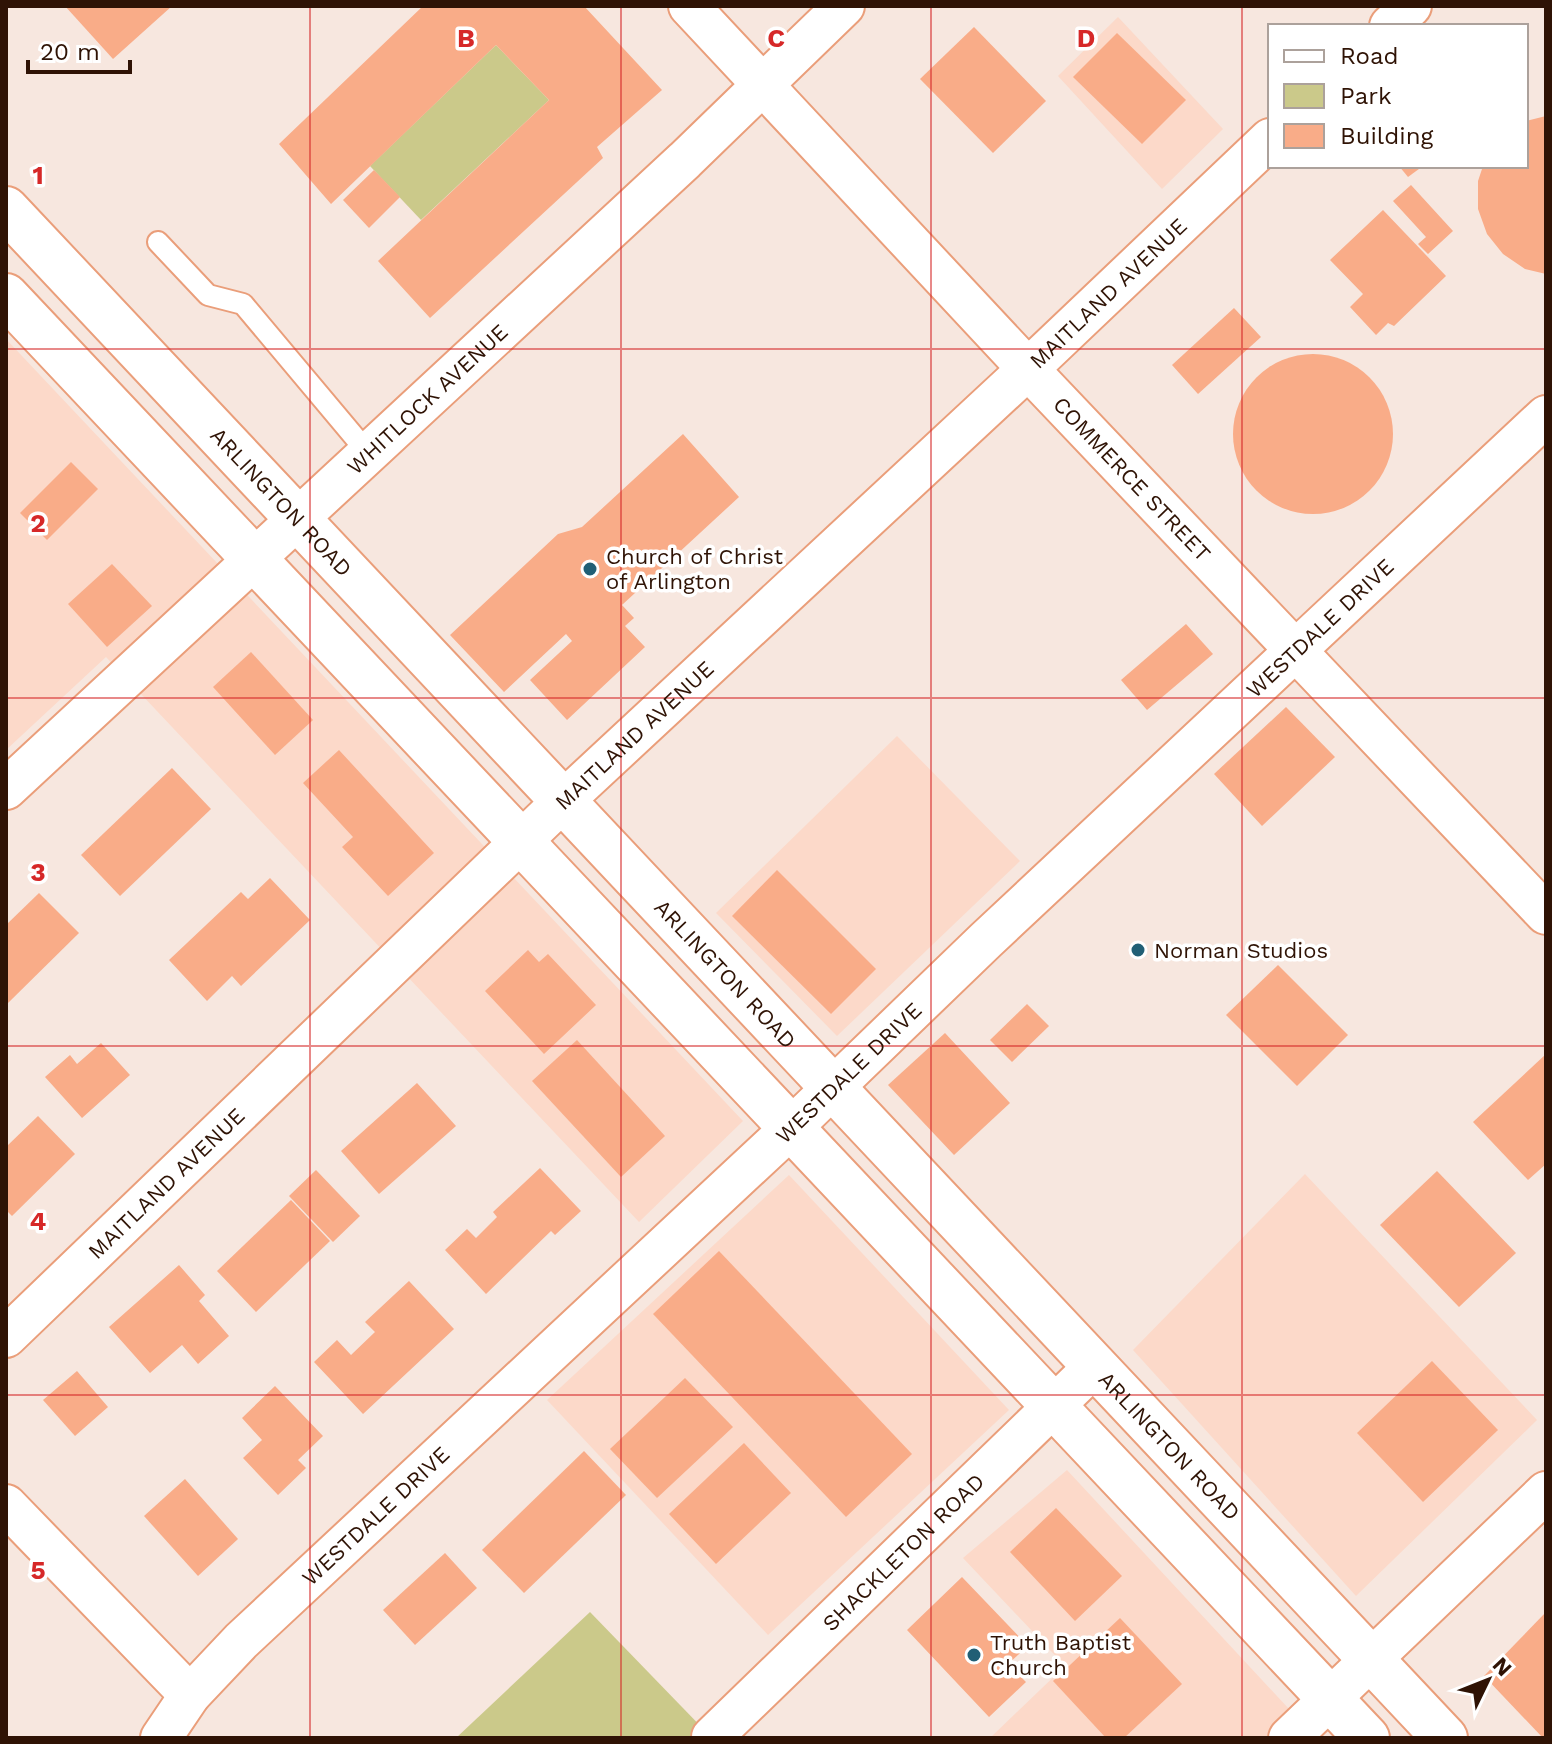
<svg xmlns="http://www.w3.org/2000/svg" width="1552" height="1744" viewBox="0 0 1552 1744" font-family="'Work Sans',sans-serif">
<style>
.built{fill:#fcd9c9}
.green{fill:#cbc98a}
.building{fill:#f9ac88}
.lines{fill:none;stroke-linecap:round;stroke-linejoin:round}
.lane-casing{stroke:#ea9e7a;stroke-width:24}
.street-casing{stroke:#ea9e7a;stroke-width:44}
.secondary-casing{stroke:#ea9e7a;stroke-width:48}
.lane{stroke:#fff;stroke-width:20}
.street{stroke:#fff;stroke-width:40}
.secondary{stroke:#fff;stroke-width:44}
.grid{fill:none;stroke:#d62828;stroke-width:2;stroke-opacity:0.55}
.poi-dot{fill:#215f75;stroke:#fff;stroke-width:3}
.labels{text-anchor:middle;stroke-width:7;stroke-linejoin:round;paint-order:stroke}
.street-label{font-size:22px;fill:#2f1305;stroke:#fff}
.poi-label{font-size:22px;fill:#2f1305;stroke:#fff;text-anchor:start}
.grid-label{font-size:26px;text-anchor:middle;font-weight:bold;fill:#d62828;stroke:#fff;stroke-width:7;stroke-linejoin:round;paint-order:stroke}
</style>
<rect width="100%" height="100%" fill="#f7e7df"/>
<!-- built -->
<g class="built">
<polygon points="1118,17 1223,129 1162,189 1058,76"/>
<polygon points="6,339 743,1121 639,1222 106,657 6,750"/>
<polygon points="897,736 1020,861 837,1036 716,913"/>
<polygon points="1305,1174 1537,1420 1356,1596 1133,1350"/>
<polygon points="789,1175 1009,1410 768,1635 547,1400"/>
<polygon points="1067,1470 1316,1738 990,1738 1065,1666 963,1558"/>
</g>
<!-- green -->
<g class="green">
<polygon points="496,45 549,100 421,220 370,166"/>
<polygon points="590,1612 712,1738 456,1738"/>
</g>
<!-- building -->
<g class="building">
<polygon points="65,6 172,6 113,59"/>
<polygon points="423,6 584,6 662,90 597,147 603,158 430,318 378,261 549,100 496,45 331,204 279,144"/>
<polygon points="974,27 1046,101 993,153 920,79"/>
<polygon points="1117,33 1186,100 1142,144 1073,77"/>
<polygon points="1546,116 1546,274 1525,269 1503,254 1487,234 1478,209 1478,181 1483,166 1526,166 1526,121"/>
<polygon points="1399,166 1423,166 1408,177"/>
<polygon points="374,170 400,197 369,228 343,200"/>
<polygon points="1411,185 1453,231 1428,254 1418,244 1426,237 1393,201"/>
<polygon points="1383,210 1446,276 1394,326 1388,323 1376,335 1350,307 1363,294 1330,260"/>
<polygon points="1234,308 1261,337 1198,394 1172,365"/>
<circle cx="1313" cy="434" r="80"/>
<polygon points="683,434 739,497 622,605 634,618 625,626 645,647 567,720 530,680 572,641 566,634 504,692 450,635 558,534 582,527"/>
<polygon points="71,462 98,489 47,540 20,513"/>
<polygon points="112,564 152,606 107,647 68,604"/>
<polygon points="1186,624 1213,654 1147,710 1121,680"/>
<polygon points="251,652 313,720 275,755 213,687"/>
<polygon points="1286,707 1335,757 1262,826 1214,774"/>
<polygon points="339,750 434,853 388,896 342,847 353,837 303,783"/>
<polygon points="172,768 211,809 120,896 81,855"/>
<polygon points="777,870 876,969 831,1014 732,916"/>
<polygon points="270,878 310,920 241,986 232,976 207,1001 169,960 241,892 248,899"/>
<polygon points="39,893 79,933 6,1005 6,925"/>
<polygon points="528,950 539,962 548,954 596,1005 544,1054 485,991"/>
<polygon points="1278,965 1348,1035 1297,1086 1226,1015"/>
<polygon points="1027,1004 1049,1026 1012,1062 990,1040"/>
<polygon points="945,1033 1010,1103 954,1155 888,1085"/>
<polygon points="577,1040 665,1136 621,1177 532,1081"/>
<polygon points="101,1043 130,1075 82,1118 45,1077 70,1055 77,1064"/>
<polygon points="1546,1054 1546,1164 1528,1180 1473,1122"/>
<polygon points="417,1083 456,1126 379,1194 341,1151"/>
<polygon points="38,1116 75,1154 12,1216 6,1210 6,1147"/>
<polygon points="540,1168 581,1211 555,1235 551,1231 486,1294 445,1250 467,1229 476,1238 497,1217 493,1212"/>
<polygon points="316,1170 360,1216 333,1242 289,1196"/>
<polygon points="1437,1171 1516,1253 1459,1307 1380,1225"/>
<polygon points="291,1200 330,1241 256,1312 217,1271"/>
<polygon points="719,1251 912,1454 846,1517 653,1314"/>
<polygon points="179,1265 205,1295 199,1301 229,1336 198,1364 182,1345 150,1373 109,1327"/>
<polygon points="409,1281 454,1329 363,1414 314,1362 337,1340 351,1355 375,1332 365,1322"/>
<polygon points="1432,1361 1498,1430 1423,1502 1357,1433"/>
<polygon points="77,1371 108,1407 75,1436 43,1400"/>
<polygon points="685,1378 733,1427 657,1498 610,1449"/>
<polygon points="275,1386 323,1436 298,1460 306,1468 278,1495 243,1458 262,1440 242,1418"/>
<polygon points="744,1443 791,1493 716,1564 669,1514"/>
<polygon points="584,1451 626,1495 524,1593 482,1550"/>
<polygon points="185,1479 238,1539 198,1576 144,1516"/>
<polygon points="1056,1508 1122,1576 1075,1621 1010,1552"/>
<polygon points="445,1553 477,1588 415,1645 383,1610"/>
<polygon points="962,1577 1028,1646 1008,1664 1026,1682 989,1717 907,1630"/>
<polygon points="1546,1612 1546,1738 1543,1738 1484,1676"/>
<polygon points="1120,1618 1182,1684 1124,1738 1106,1738 1053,1681"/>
</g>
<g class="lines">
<!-- lane casing -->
<g class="lane-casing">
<polyline id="lane" points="158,242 208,295 243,304 368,453"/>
</g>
<!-- street casing -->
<g class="street-casing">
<g id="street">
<path id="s1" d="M689 6 1028 369 1546 914"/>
<polyline points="1390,26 1411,6"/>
<path id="s2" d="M6 789 685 160 844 6"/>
<path id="s3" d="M6 1337 562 802 1028 369 1270 139"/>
<polyline points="6,1505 190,1695"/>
<path id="s4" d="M712 1737 1096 1365"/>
<path id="s5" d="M161 1738 190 1695 241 1641 790 1129 986 940 1546 416"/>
<polyline points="1289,1738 1546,1492"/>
</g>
</g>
<!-- secondary casing -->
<g class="secondary-casing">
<g id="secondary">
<path id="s6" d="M6 209 1445 1738"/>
<polyline points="6,296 1367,1738"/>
</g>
</g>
<!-- lane -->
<use href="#lane" class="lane"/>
<!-- street -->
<use href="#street" class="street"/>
<!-- secondary -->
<use href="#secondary" class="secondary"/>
</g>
<!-- grid -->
<path class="grid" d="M310 6V1738M621 6V1738M931 6V1738M1242 6V1738M6 349H1546M6 698H1546M6 1046H1546M6 1395H1546"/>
<!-- markers -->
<g class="poi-dot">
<circle cx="590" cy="569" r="8"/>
<circle cx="1138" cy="950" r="8"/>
<circle cx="974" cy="1655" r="8"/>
</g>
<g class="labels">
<!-- street labels -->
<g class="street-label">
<text dy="8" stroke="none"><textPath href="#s3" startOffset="1518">MAITLAND AVENUE</textPath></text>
<text dy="8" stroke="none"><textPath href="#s2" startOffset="574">WHITLOCK AVENUE</textPath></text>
<text dy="8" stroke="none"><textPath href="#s1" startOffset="648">COMMERCE STREET</textPath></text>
<text dy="8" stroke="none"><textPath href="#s6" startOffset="402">ARLINGTON ROAD</textPath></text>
<text dy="8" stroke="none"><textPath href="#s5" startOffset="1606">WESTDALE DRIVE</textPath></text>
<text dy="8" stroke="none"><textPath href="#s3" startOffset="870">MAITLAND AVENUE</textPath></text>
<text dy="8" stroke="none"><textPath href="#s6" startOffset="1050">ARLINGTON ROAD</textPath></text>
<text dy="8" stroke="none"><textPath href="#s5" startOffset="958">WESTDALE DRIVE</textPath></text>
<text dy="8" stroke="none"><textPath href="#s3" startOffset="222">MAITLAND AVENUE</textPath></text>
<text dy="8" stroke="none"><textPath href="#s6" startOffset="1698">ARLINGTON ROAD</textPath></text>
<text dy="8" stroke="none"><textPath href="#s5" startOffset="310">WESTDALE DRIVE</textPath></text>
<text dy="8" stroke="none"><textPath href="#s4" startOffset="266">SHACKLETON ROAD</textPath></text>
</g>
<!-- poi labels -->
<g class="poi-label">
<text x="606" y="564">Church of Christ<tspan x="606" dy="25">of Arlington</tspan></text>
<text x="1154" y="958">Norman Studios</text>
<text x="990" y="1650">Truth Baptist<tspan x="990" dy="25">Church</tspan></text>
</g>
</g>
<g class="grid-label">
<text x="466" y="47">B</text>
<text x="776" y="47">C</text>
<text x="1086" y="47">D</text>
<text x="38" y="184">1</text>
<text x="38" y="532">2</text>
<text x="38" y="881">3</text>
<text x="38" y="1230">4</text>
<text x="38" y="1579">5</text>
</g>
<!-- border -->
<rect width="1552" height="1744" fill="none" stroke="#2f1305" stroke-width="16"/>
<!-- legend -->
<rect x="1268" y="24" width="260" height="144" fill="#ffffff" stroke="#aca19b" stroke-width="2"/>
<rect x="1284" y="50" width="40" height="12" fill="#ffffff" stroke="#aca19b" stroke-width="2"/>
<text x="1340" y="64" font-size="24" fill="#2f1305">Road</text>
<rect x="1284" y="84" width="40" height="24" fill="#cbc98a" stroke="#aca19b" stroke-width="2"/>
<text x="1340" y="104" font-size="24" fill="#2f1305">Park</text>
<rect x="1284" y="124" width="40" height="24" fill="#f9ac88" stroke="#aca19b" stroke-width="2"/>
<text x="1340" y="144" font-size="24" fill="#2f1305">Building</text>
<!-- north arrow -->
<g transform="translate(1488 1680) rotate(47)" stroke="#ffffff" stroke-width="6" paint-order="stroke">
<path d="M0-6L14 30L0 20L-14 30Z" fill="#2f1305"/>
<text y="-12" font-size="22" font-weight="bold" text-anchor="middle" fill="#2f1305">N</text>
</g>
<!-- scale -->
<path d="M28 60v12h102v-12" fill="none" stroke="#2f1305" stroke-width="4"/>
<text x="40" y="60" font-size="24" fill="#2f1305" stroke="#ffffff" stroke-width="6" paint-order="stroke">20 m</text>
</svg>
